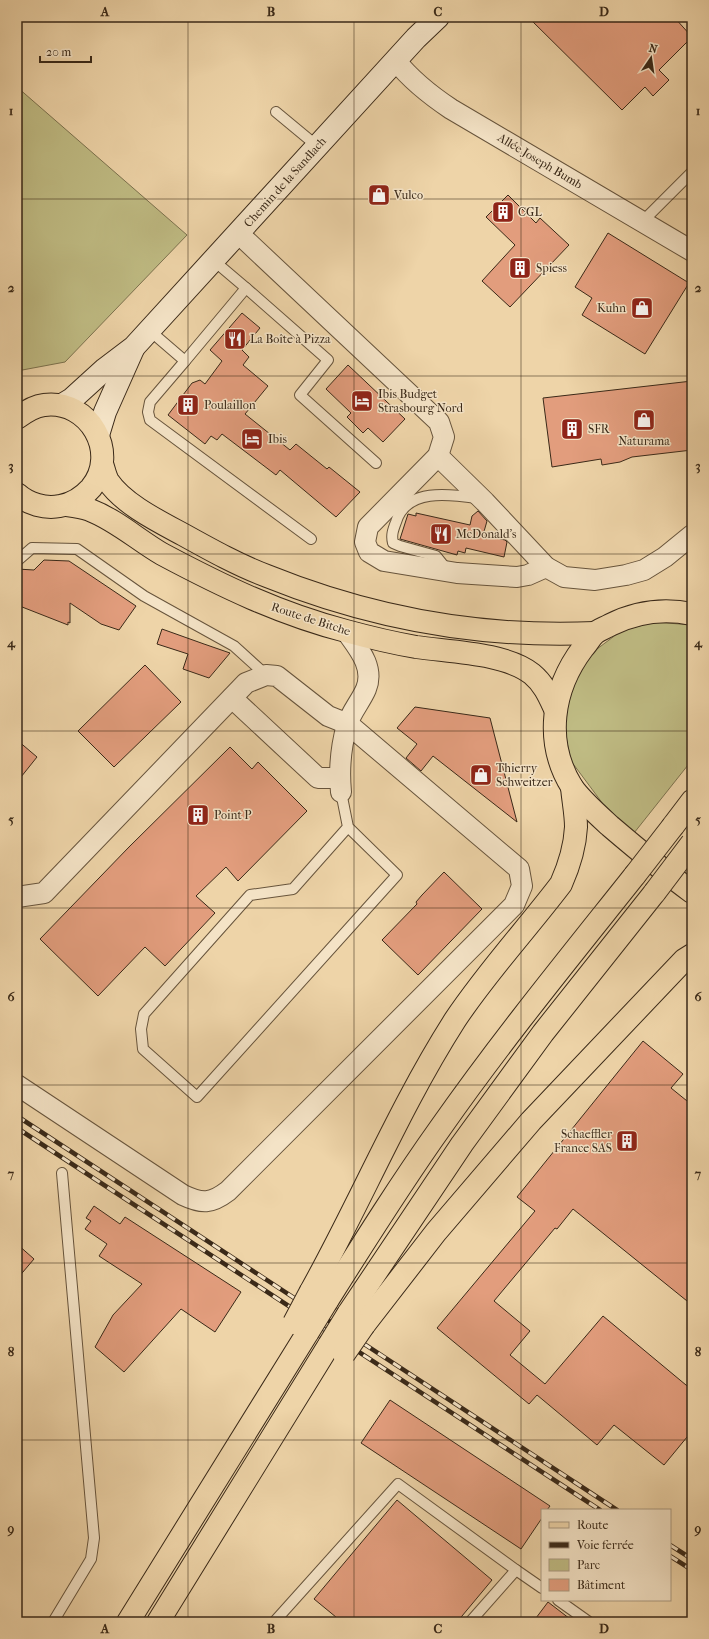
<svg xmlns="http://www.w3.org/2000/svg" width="709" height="1639" viewBox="0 0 709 1639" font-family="'IM FELL French Canon',serif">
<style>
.green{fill:#bfbb83;stroke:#7c724e}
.building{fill:#e29d7d;stroke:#3a2918}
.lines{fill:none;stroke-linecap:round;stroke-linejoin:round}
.lane-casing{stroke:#67543c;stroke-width:12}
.street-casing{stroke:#67543c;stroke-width:22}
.secondary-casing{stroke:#3a2918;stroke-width:24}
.primary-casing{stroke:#3a2918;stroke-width:24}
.highway-casing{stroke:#3a2918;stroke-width:24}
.lane{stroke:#f4e3c6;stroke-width:10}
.street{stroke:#f4e3c6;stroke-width:20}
.secondary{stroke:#f4e3c6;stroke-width:22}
.primary{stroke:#eed4a8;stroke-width:22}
.highway{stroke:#eed4a8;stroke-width:22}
.rail-casing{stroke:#3a2918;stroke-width:4.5}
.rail{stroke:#f4e3c6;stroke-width:3;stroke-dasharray:9;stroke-linecap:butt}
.highway-bridge-casing{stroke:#3a2918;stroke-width:24;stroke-linecap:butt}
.highway-bridge{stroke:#eed4a8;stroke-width:22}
.grid{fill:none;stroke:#3a2918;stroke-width:1;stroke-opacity:0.55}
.labels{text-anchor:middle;stroke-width:3;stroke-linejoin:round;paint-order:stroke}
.street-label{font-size:12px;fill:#3a2918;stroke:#f4e3c6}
.poi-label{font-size:12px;fill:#3a2918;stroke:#f4e3c6;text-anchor:start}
.neatline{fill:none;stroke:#3a2918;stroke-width:1.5}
.grid-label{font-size:13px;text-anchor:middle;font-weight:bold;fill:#3a2918}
</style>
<rect width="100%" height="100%" fill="#eed4a8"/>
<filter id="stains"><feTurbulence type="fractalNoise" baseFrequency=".005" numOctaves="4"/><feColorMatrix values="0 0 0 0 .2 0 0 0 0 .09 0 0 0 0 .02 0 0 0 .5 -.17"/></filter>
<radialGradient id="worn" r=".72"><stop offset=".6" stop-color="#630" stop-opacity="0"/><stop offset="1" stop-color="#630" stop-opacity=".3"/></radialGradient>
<!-- green -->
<g class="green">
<polygon points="17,87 187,235 65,362 17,371"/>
<polygon points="654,622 692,625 692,760 634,833 603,804 571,761 564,728 567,696 578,668 597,649 621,631"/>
</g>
<!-- building -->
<g class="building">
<polygon points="528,17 674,17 692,37 659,70 669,80 653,96 645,87 622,110"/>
<polygon points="508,195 536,223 540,218 569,245 510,307 482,281 515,245 486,217"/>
<polygon points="608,233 689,283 645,354 582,315 592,298 575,287"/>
<polygon points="242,313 260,328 242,350 249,357 243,365 268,386 245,414 290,450 296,444 327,469 329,467 360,492 336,517 280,470 276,475 222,434 217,440 211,436 205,444 168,415 192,383 200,380 205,384 222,361 210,350"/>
<polygon points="348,365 405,419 383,442 368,428 363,433 347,417 351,413 326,389"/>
<polygon points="692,381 692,450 632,457 620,462 602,465 601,459 552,467 543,398"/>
<polygon points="478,511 487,521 483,535 505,540 507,542 504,557 466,548 465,553 458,551 457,555 400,539 408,514 416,516 416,513 470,525 472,516"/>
<polygon points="44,560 69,561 136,606 119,630 101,624 70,603 70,623 68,622 68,625 17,605 17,569 34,570"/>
<polygon points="162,629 204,644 230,653 209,678 183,669 188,654 157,644"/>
<polygon points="145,665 181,702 114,767 78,731"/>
<polygon points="415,707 490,718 517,822 433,756 421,771 406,758 417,744 397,728"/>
<polygon points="17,740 37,757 17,782"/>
<polygon points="230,747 252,769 258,762 307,811 238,881 226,867 196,896 215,913 165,966 145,947 98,996 40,939 129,847"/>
<polygon points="444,872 482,909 418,975 382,940 417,904 416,902 422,895"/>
<polygon points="643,1041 683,1074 671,1088 692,1105 692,1305 573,1209 557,1229 555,1228 494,1301 530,1331 510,1355 545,1384 603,1316 692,1390 692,1431 664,1465 614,1425 597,1445 537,1395 529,1404 437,1328 535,1211 517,1197"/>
<polygon points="94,1206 120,1224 125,1217 241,1292 215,1332 181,1309 124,1372 95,1347 113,1315 142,1284 99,1256 107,1244 85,1229 91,1221 86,1218"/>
<polygon points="17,1244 34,1259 17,1279"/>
<polygon points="390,1400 550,1506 547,1510 542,1510 542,1518 521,1549 361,1443"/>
<polygon points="397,1500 492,1580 457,1622 342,1622 314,1599"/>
<polygon points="548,1602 574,1622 533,1622"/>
</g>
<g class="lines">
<!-- lane casing -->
<g class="lane-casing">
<g id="lane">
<polyline points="276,112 317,146"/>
<polyline points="642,222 692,172"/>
<polyline points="246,288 328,360 300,395 376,463"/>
<polyline points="149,330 185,361 150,402 148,412 150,420 311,539"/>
<polyline points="185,361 246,288 213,260"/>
<polyline points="17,561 32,548 77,549 144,596 234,646 266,675"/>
<path d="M448 571 436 556 400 546 393 543C391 535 393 530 396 522 406 488 449 494 477 498"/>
<polyline points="341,792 348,827 397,875 197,1097 143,1049 141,1029 144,1014 250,895 293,889 348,827"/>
<polyline points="516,1570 542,1588"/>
<polyline points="558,1600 589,1622"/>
<polyline points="275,1621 398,1484 516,1570 470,1622"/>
<polyline points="53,1622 91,1559 94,1538 62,1173"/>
</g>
</g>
<!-- street casing -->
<g class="street-casing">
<g id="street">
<path d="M396 61C412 81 430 95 451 109L692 251"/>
<polyline points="238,233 439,422 444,437 438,456 368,527 365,542 369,552 384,561 457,573 517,577 528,575 546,567"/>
<polyline points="438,456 485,502 546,567 564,577 595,580 626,575 644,570 665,557 692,535"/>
<polyline points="232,698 318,778 340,778"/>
<path d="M341 792C339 771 341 746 347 725 351 712 361 701 366 689 375 667 358 648 346 631"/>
<path d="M17 897 44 893 246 683 266 675 277 676 328 716 348 724 519 869 522 886 514 905 228 1191C211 1204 202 1204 183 1195L17 1085"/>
</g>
</g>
<!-- secondary casing -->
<g class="secondary-casing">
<g id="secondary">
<polyline points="62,405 72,399 105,369 134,347 416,38 438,17"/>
<polyline points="98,435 105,412 133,349"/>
</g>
</g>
<!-- primary casing -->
<g class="primary-casing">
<g id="primary">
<path d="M17 418C25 412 34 406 44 405 89 399 120 453 91 488 82 498 72 504 60 506 45 509 28 504 17 494"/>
<path d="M102 464C104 469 105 476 108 481 123 504 160 522 184 535 211 550 238 565 267 576 371 618 483 638 595 633"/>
<path d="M67 505C75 506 83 507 90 510 116 520 138 540 162 554 222 586 280 614 346 631 368 637 393 643 416 647 450 652 506 653 532 674 544 684 549 696 555 709"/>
<path d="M692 614C663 608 636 612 610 625 605 628 598 630 594 634 590 638 587 644 583 648 552 689 544 742 572 787 580 799 598 815 610 826 637 849 663 871 692 892"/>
</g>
</g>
<!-- highway casing -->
<g class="highway-casing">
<g id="highway">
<polyline points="673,826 692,801"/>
<path d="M311 1291C361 1201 400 1106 455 1020 487 972 526 930 561 884 569 866 575 847 576 827 576 814 573 800 572 787"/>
<path d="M327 1301C364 1242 401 1183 441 1127 502 1040 569 958 635 875"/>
<polyline points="348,1314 462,1144 543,1033 655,892"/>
<polyline points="364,1325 436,1232 531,1121 684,960 692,955"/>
<polyline points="128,1622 308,1332"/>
<polyline points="158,1622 329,1345"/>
</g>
</g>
<!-- lane -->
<use href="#lane" class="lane"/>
<!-- street -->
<use href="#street" class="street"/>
<!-- secondary -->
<use href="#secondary" class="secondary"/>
<!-- primary -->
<use href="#primary" class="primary"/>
<!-- highway -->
<use href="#highway" class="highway"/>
<!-- rail casing -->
<g class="rail-casing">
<g id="rail">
<polyline points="17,1116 617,1510"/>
<polyline points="17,1128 600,1510"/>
<polyline points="670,1545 692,1559"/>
<polyline points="670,1556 692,1570"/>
</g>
</g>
<!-- rail -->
<use href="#rail" class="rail"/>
<!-- highway-bridge casing -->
<g class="highway-bridge-casing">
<g id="highway-bridge">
<polyline points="635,875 673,826"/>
<polyline points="655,892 692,843"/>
<polyline points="294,1323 311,1291"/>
<polyline points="308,1332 327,1301"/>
<polyline points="329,1345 348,1314"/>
<polyline points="344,1354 364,1325"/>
</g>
</g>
<!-- highway-bridge -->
<use href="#highway-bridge" class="highway-bridge"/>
</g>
<!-- grid -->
<path class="grid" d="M188 17V1622M354 17V1622M521 17V1622M17 199H692M17 376H692M17 554H692M17 731H692M17 908H692M17 1085H692M17 1263H692M17 1440H692"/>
<!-- icons -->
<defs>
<g id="shop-square" transform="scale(1.15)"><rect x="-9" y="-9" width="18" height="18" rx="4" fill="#8f2418" stroke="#f4e3c6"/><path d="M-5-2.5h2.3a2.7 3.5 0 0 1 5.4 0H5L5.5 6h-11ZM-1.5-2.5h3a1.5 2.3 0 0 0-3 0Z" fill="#fff"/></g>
<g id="building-square" transform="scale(1.15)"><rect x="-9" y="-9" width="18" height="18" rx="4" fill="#8f2418" stroke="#f4e3c6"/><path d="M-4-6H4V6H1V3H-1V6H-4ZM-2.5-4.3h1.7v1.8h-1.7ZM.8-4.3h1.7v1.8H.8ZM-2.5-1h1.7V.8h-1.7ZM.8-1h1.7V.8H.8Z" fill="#fff"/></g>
<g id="restaurant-square" transform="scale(1.15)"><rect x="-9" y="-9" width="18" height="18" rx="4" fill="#8f2418" stroke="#f4e3c6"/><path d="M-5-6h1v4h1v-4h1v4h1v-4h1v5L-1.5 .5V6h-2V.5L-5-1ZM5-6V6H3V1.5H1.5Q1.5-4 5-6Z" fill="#fff"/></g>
<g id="hotel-square" transform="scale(1.15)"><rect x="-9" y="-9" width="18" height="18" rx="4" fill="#8f2418" stroke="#f4e3c6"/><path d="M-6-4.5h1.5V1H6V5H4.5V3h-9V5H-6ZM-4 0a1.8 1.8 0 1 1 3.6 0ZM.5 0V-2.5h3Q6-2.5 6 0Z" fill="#fff"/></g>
</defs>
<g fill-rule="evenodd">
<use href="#shop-square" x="379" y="195"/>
<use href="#building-square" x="503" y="212"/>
<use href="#building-square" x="520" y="268"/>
<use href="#shop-square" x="642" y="308"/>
<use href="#restaurant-square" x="235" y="339"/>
<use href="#hotel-square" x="362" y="401"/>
<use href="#building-square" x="188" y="405"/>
<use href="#shop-square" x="644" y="420"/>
<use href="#building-square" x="572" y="429"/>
<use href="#hotel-square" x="252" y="439"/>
<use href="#restaurant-square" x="441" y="534"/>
<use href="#shop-square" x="481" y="775"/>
<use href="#building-square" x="198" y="815"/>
<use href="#building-square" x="627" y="1141"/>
</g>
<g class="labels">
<!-- street labels -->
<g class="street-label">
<text transform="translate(540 161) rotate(31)" y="4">Allée Joseph Bumb</text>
<text transform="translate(285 182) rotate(-48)" y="4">Chemin de la Sandlach</text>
<text transform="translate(311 619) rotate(18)" y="4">Route de Bitche</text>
</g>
<!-- poi labels -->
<g class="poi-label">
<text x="394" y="199">Vulco</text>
<text x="518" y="216">CGL</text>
<text x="536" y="272">Spiess</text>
<text x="626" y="312" text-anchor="end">Kuhn</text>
<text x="250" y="343">La Boîte à Pizza</text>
<text x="378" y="398">Ibis Budget<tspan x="378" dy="14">Strasbourg Nord</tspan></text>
<text x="204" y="409">Poulaillon</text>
<text x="588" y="433">SFR</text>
<text x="268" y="443">Ibis</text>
<text x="644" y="445" text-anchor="middle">Naturama</text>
<text x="456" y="538">McDonald's</text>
<text x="496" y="772">Thierry<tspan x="496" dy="14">Schweitzer</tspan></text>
<text x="214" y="819">Point P</text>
<text x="612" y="1138" text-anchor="end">Schaeffler<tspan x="612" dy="14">France SAS</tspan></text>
</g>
</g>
<!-- margin -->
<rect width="709" height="1639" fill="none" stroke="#eed4a8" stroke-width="44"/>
<!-- legend -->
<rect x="541" y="1509" width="130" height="92" fill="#f4e3c6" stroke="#aa9980"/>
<rect x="549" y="1522" width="20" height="6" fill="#eed4a8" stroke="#aa9980"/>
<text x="577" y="1529" font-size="12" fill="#3a2918">Route</text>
<rect x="549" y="1542" width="20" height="6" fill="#3a2918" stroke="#aa9980"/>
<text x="577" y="1549" font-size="12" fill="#3a2918">Voie ferrée</text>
<rect x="549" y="1559" width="20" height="12" fill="#bfbb83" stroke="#aa9980"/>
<text x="577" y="1569" font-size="12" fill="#3a2918">Parc</text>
<rect x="549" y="1579" width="20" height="12" fill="#e29d7d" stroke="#aa9980"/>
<text x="577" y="1589" font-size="12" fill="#3a2918">Bâtiment</text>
<!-- north arrow -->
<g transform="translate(651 58) rotate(13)" stroke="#f4e3c6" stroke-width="3" paint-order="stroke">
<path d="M0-3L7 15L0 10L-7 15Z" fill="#3a2918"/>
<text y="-6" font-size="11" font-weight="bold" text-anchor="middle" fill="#3a2918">N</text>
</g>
<!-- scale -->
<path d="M40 56v6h51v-6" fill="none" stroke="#3a2918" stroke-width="2"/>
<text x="46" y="56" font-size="12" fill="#3a2918" stroke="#f4e3c6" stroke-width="3" paint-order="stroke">20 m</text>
<rect x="22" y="22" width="665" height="1595" class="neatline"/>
<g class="grid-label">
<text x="105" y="16">A</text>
<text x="271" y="16">B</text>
<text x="438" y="16">C</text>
<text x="604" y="16">D</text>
<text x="11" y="115">1</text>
<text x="698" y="115">1</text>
<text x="11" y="292">2</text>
<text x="698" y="292">2</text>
<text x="11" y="470">3</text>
<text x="698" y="470">3</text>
<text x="11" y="647">4</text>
<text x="698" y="647">4</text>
<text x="11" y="824">5</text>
<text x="698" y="824">5</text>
<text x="11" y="1001">6</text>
<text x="698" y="1001">6</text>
<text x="11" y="1178">7</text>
<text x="698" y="1178">7</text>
<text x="11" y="1356">8</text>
<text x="698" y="1356">8</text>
<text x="11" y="1533">9</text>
<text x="698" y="1533">9</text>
<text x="105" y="1633">A</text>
<text x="271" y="1633">B</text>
<text x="438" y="1633">C</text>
<text x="604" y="1633">D</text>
</g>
<rect width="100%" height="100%" filter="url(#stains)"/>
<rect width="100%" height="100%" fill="url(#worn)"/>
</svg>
